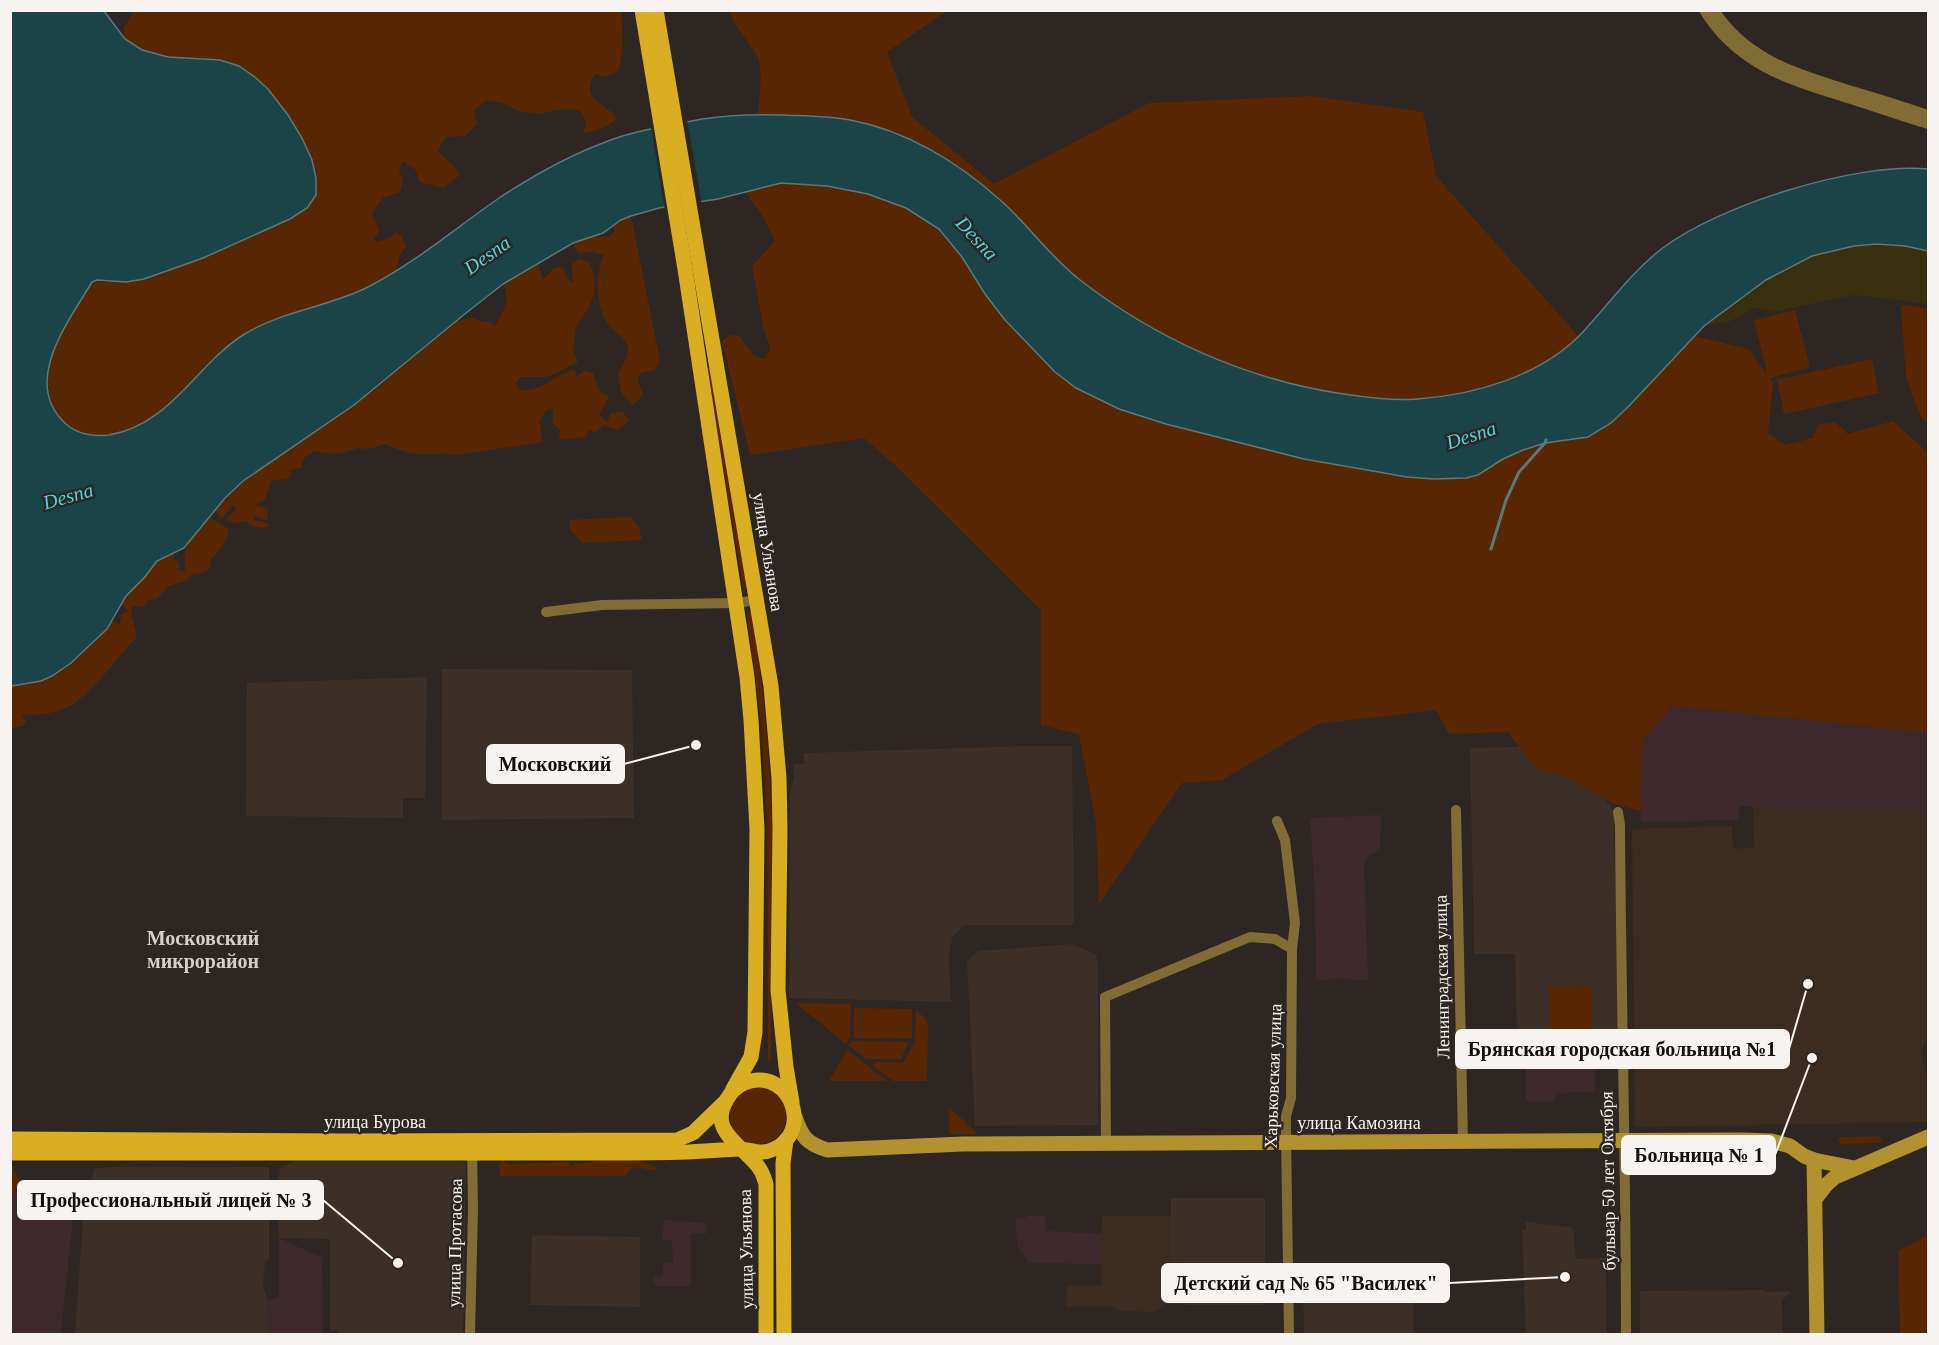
<svg xmlns="http://www.w3.org/2000/svg" width="1939" height="1345" viewBox="0 0 1939 1345" font-family="Georgia,serif">
<style>
.built{fill:#3b2f28}
.industrial{fill:#3d292d}
.medical{fill:#3b2b20}
.green{fill:#582701}
.sand{fill:#372f0e}
.water{fill:#1a4447;stroke:#5c787a;stroke-width:1.5}
.pier{fill:#2d2622}
.lines{fill:none;stroke-linecap:round;stroke-linejoin:round}
.stream{stroke:#5c787a;stroke-width:3}
.street{stroke:#806c34;stroke-width:10}
.secondary{stroke:#b2912f;stroke-width:15}
.primary{stroke:#d9ae22;stroke-width:15}
.labels{text-anchor:middle;stroke-width:5;stroke-linejoin:round;paint-order:stroke}
.street-label{font-size:18px;fill:#f7f3f0;stroke:#2d2622}
.water-label{font-size:20px;font-style:italic;fill:#4bd5df;stroke:#2d2622}
.neighbourhood-label{font-size:20px;font-weight:bold;fill:#d7cec9;stroke:#2d2622}
.leader{fill:none;stroke:#f7f3f0;stroke-width:2}
.callout-dot{fill:#f7f3f0;stroke:#2d2622;stroke-width:2}
.callout{fill:#f7f3f0;stroke:#f7f3f0;stroke-width:2}
.callout-label{font-size:20px;text-anchor:middle;font-weight:bold;fill:#111}
</style>
<rect width="100%" height="100%" fill="#2d2622"/>
<!-- built -->
<g class="built">
<polygon points="442,669 632,670 634,818 441,820"/>
<polygon points="427,677 425,798 403,798 403,818 246,816 247,683"/>
<polygon points="1024,746 1072,746 1074,923 1071,925 965,925 952,937 949,956 951,1002 789,998 790,791 794,778 793,764 804,764 804,753"/>
<polygon points="1540,746 1577,757 1614,812 1618,1054 1553,1056 1542,1061 1535,1067 1518,1067 1515,954 1474,954 1470,748"/>
<polygon points="1072,944 1096,954 1098,966 1098,1125 975,1126 967,961 978,951"/>
<polygon points="295,1161 462,1161 466,1165 463,1334 339,1334 339,1330 330,1330 330,1239 279,1238 278,1179 281,1167"/>
<polygon points="136,1166 269,1167 269,1259 265,1263 263,1284 267,1300 270,1334 75,1334 85,1188 89,1187 95,1168"/>
<polygon points="1171,1198 1265,1198 1265,1305 1188,1305 1188,1261 1171,1261"/>
<polygon points="1526,1222 1571,1227 1574,1234 1576,1259 1606,1258 1607,1334 1526,1334 1522,1230 1526,1230"/>
<polygon points="532,1235 640,1237 640,1307 530,1305"/>
<polygon points="1315,1278 1411,1279 1413,1281 1414,1334 1304,1334 1303,1280"/>
<polygon points="1765,1290 1765,1292 1792,1291 1782,1300 1783,1334 1640,1334 1640,1291"/>
</g>
<!-- industrial -->
<g class="industrial">
<polygon points="1673,706 1928,733 1928,815 1917,810 1904,808 1739,806 1739,820 1641,822 1642,740"/>
<polygon points="1381,815 1380,848 1376,852 1367,857 1364,863 1368,980 1341,979 1316,980 1315,895 1310,818"/>
<polygon points="1595,1055 1595,1092 1555,1093 1555,1101 1526,1101 1526,1067 1535,1067 1542,1061 1553,1056"/>
<polygon points="21,1183 68,1187 70,1186 76,1186 61,1334 11,1334 10,1197"/>
<polygon points="1026,1216 1045,1216 1046,1231 1102,1234 1102,1264 1029,1263 1017,1246 1016,1219 1026,1218"/>
<polygon points="664,1220 707,1223 706,1234 691,1233 691,1286 655,1286 653,1277 663,1276 663,1263 673,1262 672,1241 662,1240"/>
<polygon points="279,1238 322,1258 323,1334 270,1334 267,1300 279,1298"/>
</g>
<!-- medical -->
<g class="medical">
<polygon points="1753,806 1904,808 1917,810 1928,815 1928,1033 1921,1053 1928,1080 1928,1122 1635,1127 1632,829 1732,826 1733,849 1754,847"/>
<polygon points="1102,1216 1171,1216 1171,1260 1188,1261 1188,1305 1167,1304 1155,1312 1119,1311 1112,1307 1066,1307 1067,1285 1101,1285"/>
</g>
<!-- green -->
<g class="green">
<path d="M132 11H621L623 44 619 70 606 77 595 74C578 101 608 103 617 119 607 127 595 132 583 133L586 122 581 112 572 109 555 110 541 114 518 111 506 104 487 100 474 110 477 124 465 136 446 137 438 150C446 163 454 160 459 176L443 188 420 182 415 169 403 161 399 170 403 181 400 192 383 198 372 213 379 231 374 240 377 242 390 238 395 232 402 236 406 247 399 257 396 271C362 291 328 303 292 316 278 321 262 324 249 331 217 348 199 380 173 403 151 422 116 440 86 434 71 431 62 423 55 410 32 363 69 320 92 282H126L144 279 266 231 307 208 316 178 312 160 302 138 288 115 268 89 220 60 168 57 141 50 125 39 124 27 132 15Z"/>
<path d="M730 11H947L887 52 912 117 994 184 1149 103 1310 96 1423 112 1436 176 1579 337C1564 349 1548 363 1530 371 1490 389 1435 401 1391 400 1362 399 1332 393 1304 386 1276 379 1247 373 1220 362 1169 340 1121 312 1077 278 1053 259 1034 234 1013 212 986 183 951 159 916 142 862 117 816 116 758 114 759 99 764 69 757 56 748 40 735 29 730 11Z"/>
<polygon points="781,183 827,186 868,194 906,208 939,229 962,257 985,294 1032,349 1055,372 1076,388 1119,409 1166,424 1304,459 1407,477 1433,479 1466,478 1478,475 1503,459 1523,450 1545,443 1588,437 1611,423 1629,406 1695,336 1748,349 1768,376 1754,320 1795,310 1810,367 1770,378 1773,383 1768,433 1785,445 1813,438 1818,425 1835,422 1848,434 1893,421 1928,453 1928,733 1673,706 1642,740 1641,811 1614,804 1564,776 1537,769 1508,732 1449,734 1436,710 1318,724 1222,780 1182,783 1099,904 1096,823 1079,734 1041,725 1041,610 898,468 864,438 750,455 722,341 729,335 739,336 754,356 765,359 770,349 763,326 752,266 775,241 763,217 746,192"/>
<path d="M631 216 660 361 655 370 641 373 638 381 643 395 633 405 621 393 618 373C623 364 632 354 626 343 623 336 612 330 607 323 596 308 595 272 604 255L593 252 578 253 573 243 596 235 610 237 614 232V226Z"/>
<path d="M579 259 589 262C596 275 596 294 589 307 585 315 579 320 576 328 573 335 576 342 573 350L578 362 548 377H521L515 384 521 390C543 392 554 374 575 370L576 377 584 371 593 373 600 392 609 396 599 415 607 422 611 413 622 411 629 420 618 430 604 425 595 433 589 430 586 437 559 440 560 430 553 424V411L549 408 539 420 543 442 455 455C446 453 440 454 431 454 415 455 399 451 385 444L369 449 357 448 344 453 330 454 314 451 303 459 301 468 293 469 288 479 271 481 265 499 255 505 268 509 267 520 255 516 254 520 269 524 266 528 254 527 245 521 236 523 226 520 229 516 236 510 234 504 221 519 215 510 225 498 243 481 374 390 456 322 472 317 481 322H491L495 327C501 314 512 299 503 284L538 264 543 280 554 268 563 267 569 281 573 282 572 264Z"/>
<polygon points="1901,305 1928,308 1928,423 1922,420 1906,378"/>
<polygon points="1872,359 1879,393 1784,414 1777,380"/>
<polygon points="708,368 710,368 748,588 746,589 743,588 707,372"/>
<path d="M210 517 229 530C226 544 219 551 210 560L211 566 205 572 192 574 187 580 169 586 156 599 147 600 144 607 133 605 131 615 136 632V638C116 659 99 684 76 702 62 713 39 716 22 714L26 722 22 726 11 728V686C20 685 30 684 39 681 68 673 95 644 113 621L119 625 122 614 128 611 121 605 126 596 144 578 157 561 174 553 175 560 179 562V570L186 572C180 546 194 536 210 517Z"/>
<polygon points="630,517 639,527 642,540 583,543 571,531 569,520"/>
<path d="M749 612 752 613C763 681 769 749 772 819L771 1059 769 1061 768 1059 767 819 761 723 747 616Z"/>
<polygon points="1592,986 1593,1044 1551,1045 1549,987"/>
<polygon points="800,1003 851,1004 850,1037 846,1044 797,1004"/>
<polygon points="854,1008 912,1009 912,1038 854,1038"/>
<polygon points="916,1010 925,1018 928,1027 927,1081 893,1081 873,1066 875,1062 903,1063 915,1041"/>
<polygon points="852,1041 909,1042 901,1059 866,1059 849,1046"/>
<polygon points="847,1050 887,1081 829,1081"/>
<circle cx="758" cy="1116" r="28"/>
<polygon points="949,1107 978,1134 951,1134 949,1132"/>
<polygon points="1878,1136 1882,1139 1880,1143 1841,1144 1838,1139 1840,1137"/>
<path d="M503 1160 510 1165 515 1164 568 1162 571 1165 604 1160H639L657 1168 656 1170C645 1171 642 1166 633 1167L625 1176H500L499 1163Z"/>
<polygon points="10,1162 21,1183 11,1197 10,1197"/>
<polygon points="1928,1235 1928,1334 1900,1334 1898,1251"/>
</g>
<!-- sand -->
<path class="sand" d="M1877 244 1905 246 1928 251V304L1854 295 1778 311 1754 308 1729 322 1704 326C1738 300 1773 270 1813 256 1834 248 1856 246 1877 244Z"/>
<!-- water -->
<path class="water" d="M11 11H104L125 39 142 50 168 57 220 60 239 66 256 78 268 89 288 115 302 138 312 160 316 178V195L307 208 290 219 203 258 144 279 126 282 97 280 92 282C69 321 20 383 66 424 77 434 94 437 109 435 170 425 196 365 243 335 283 310 330 307 370 286 418 261 458 226 502 196 533 176 568 156 603 143 632 131 671 125 702 119 729 115 755 114 782 115 804 116 828 116 850 120 905 130 958 162 999 199 1028 224 1049 256 1080 280 1155 338 1243 378 1337 393 1364 397 1390 401 1417 399 1475 395 1541 376 1582 333 1608 305 1630 274 1660 250 1718 205 1856 162 1928 169V251L1905 246 1877 244 1854 246 1812 256 1766 280 1704 326 1629 406 1611 423 1588 437 1545 443 1523 450 1503 459 1478 475 1466 478 1434 479 1407 477 1304 459 1166 424 1119 409 1076 388 1055 372 1005 320 985 294 962 257 939 229 906 208 868 194 827 186 781 183 718 199 659 208 631 216 621 220 603 233 573 243 503 284 466 313 354 405 243 481 225 498 184 548 157 561 144 578 126 596 107 629 71 663 52 676 41 681 11 686Z"/>
<!-- pier -->
<polygon class="pier" points="687,119 702,205 665,211 651,127"/>
<g class="lines">
<!-- stream -->
<polyline class="stream" points="1491,549 1506,500 1519,472 1545,443 1546,440"/>
<!-- street -->
<g class="street">
<path d="M1704 10C1736 63 1786 79 1841 96 1870 105 1899 115 1928 124"/>
<path d="M1714 10C1746 59 1793 72 1845 89 1873 97 1901 106 1928 115"/>
<polyline points="546,612 602,605 736,603 757,600"/>
<polyline points="1456,810 1463,1142"/>
<path d="M1618 812 1620 825C1621 995 1626 1165 1626 1334"/>
<polyline points="1277,821 1285,840 1295,923 1292,949 1291,1098 1286,1116 1286,1135 1289,1334"/>
<polyline points="1106,1143 1105,997 1250,937 1275,939 1292,949"/>
<polyline points="470,1334 473,1209 472,1146"/>
</g>
<!-- secondary -->
<g class="secondary">
<path d="M795 1117C802 1137 806 1143 827 1150L963 1144 1741 1140 1771 1141 1790 1146 1804 1156 1814 1160 1854 1168"/>
<polyline points="1814,1160 1817,1334"/>
<polyline points="1815,1199 1826,1185 1835,1177 1928,1137"/>
</g>
<!-- primary -->
<g class="primary">
<polyline points="642,10 685,269 747,677 751,720 757,829 755,1032 751,1057 733,1089"/>
<polyline points="656,10 771,686 779,778 780,829 778,990 786,1067 792,1102"/>
<polyline points="10,1139 344,1141 677,1140 693,1133 726,1101"/>
<path d="M10 1153H596C627 1153 657 1153 688 1152 705 1151 721 1150 738 1149 752 1149 759 1156 774 1149 812 1132 792 1072 751 1081 742 1083 734 1088 729 1096 706 1129 739 1143 756 1164 761 1169 764 1177 766 1184V1334"/>
<polyline points="784,1334 783,1163 786,1140"/>
</g>
</g>
<g class="labels">
<!-- street labels -->
<g class="street-label">
<text transform="translate(768 552) rotate(81)" y="6">улица Ульянова</text>
<text transform="translate(1442 977) rotate(-91)" y="6">Ленинградская улица</text>
<text transform="translate(1273 1076) rotate(-88)" y="6">Харьковская улица</text>
<text x="375" y="1128">улица Бурова</text>
<text x="1359" y="1129">улица Камозина</text>
<text transform="translate(1608 1181) rotate(-91)" y="6">бульвар 50 лет Октября</text>
<text transform="translate(455 1243) rotate(-89)" y="6">улица Протасова</text>
<text transform="translate(746 1249) rotate(-91)" y="6">улица Ульянова</text>
</g>
<!-- water labels -->
<g class="water-label">
<text transform="translate(977 238) rotate(47)" y="7">Desna</text>
<text transform="translate(487 255) rotate(-35)" y="7">Desna</text>
<text transform="translate(1471 435) rotate(-18)" y="7">Desna</text>
<text transform="translate(68 496) rotate(-16)" y="7">Desna</text>
</g>
<!-- neighbourhood labels -->
<g class="neighbourhood-label">
<text x="203" y="945">Московский<tspan x="203" dy="23">микрорайон</tspan></text>
</g>
</g>
<!-- callouts -->
<path class="leader" d="M696 745L624 764M1808 984L1789 1049M1812 1058L1775 1155M398 1263L323 1200M1565 1277L1449 1283"/>
<g class="callout-dot">
<circle cx="696" cy="745" r="6"/>
<circle cx="1808" cy="984" r="6"/>
<circle cx="1812" cy="1058" r="6"/>
<circle cx="398" cy="1263" r="6"/>
<circle cx="1565" cy="1277" r="6"/>
</g>
<g class="callout">
<rect x="487" y="745" width="137" height="38" rx="6"/>
<rect x="1456" y="1030" width="333" height="38" rx="6"/>
<rect x="1622" y="1136" width="153" height="38" rx="6"/>
<rect x="18" y="1181" width="305" height="38" rx="6"/>
<rect x="1162" y="1264" width="287" height="38" rx="6"/>
</g>
<g class="callout-label">
<text x="555" y="771">Московский</text>
<text x="1622" y="1056">Брянская городская больница №1</text>
<text x="1699" y="1162">Больница № 1</text>
<text x="171" y="1207">Профессиональный лицей № 3</text>
<text x="1306" y="1290">Детский сад № 65 "Василек"</text>
</g>
<!-- border -->
<rect width="1939" height="1345" fill="none" stroke="#f7f3f0" stroke-width="24"/>
</svg>
